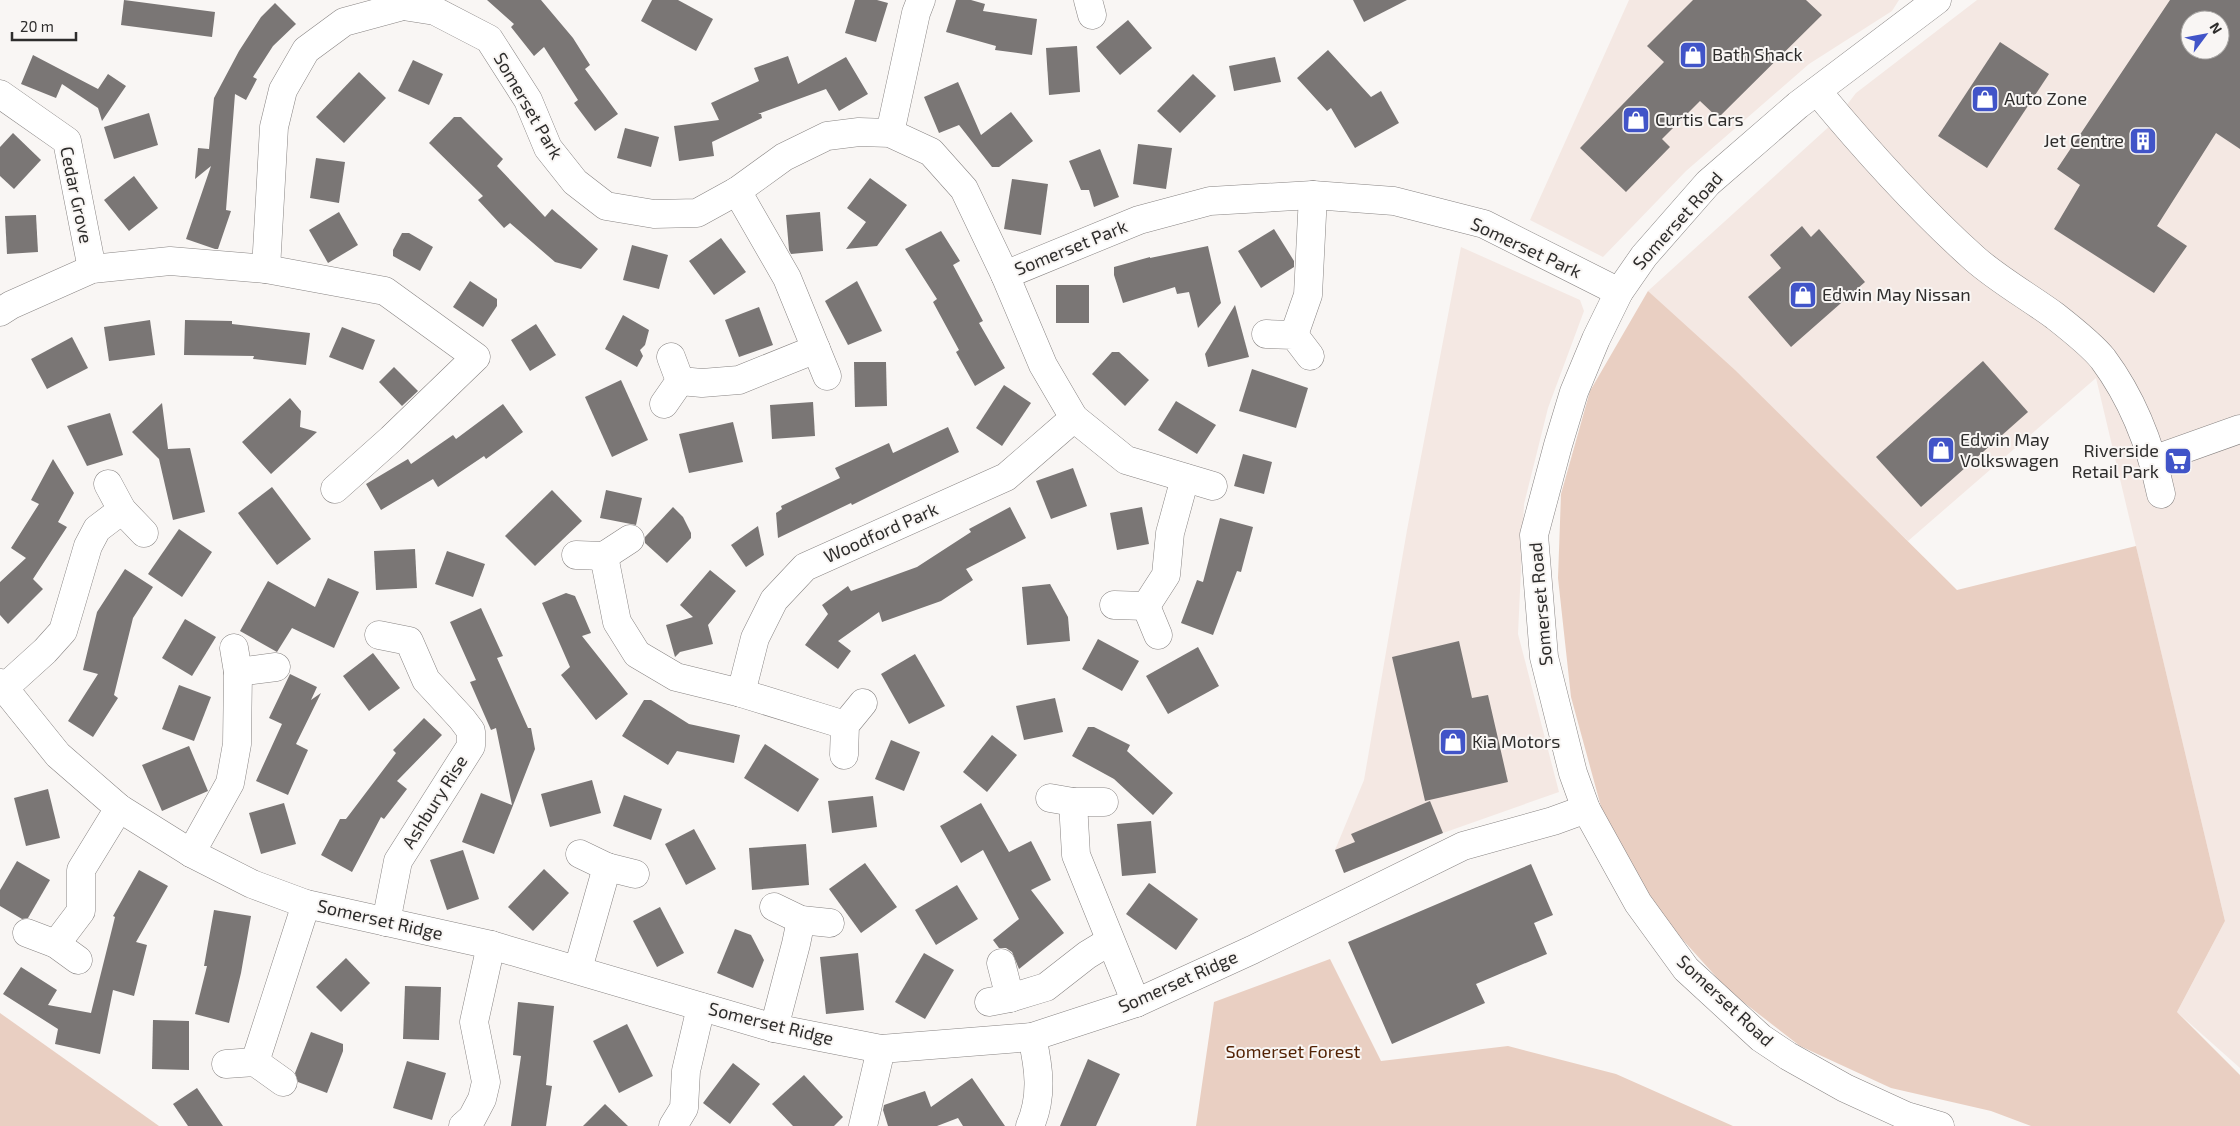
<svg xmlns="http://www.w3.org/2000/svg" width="2240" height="1126" viewBox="0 0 2240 1126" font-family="'Exo 2',sans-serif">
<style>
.built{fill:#f4e8e3;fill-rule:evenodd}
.green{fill:#e9cfc2}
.building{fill:#7a7675;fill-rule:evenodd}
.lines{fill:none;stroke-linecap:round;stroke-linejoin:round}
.minor-casing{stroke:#888483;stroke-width:29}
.minor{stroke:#fff;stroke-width:28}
.labels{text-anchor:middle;stroke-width:4;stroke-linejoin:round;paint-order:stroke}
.poi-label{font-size:18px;fill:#2e2d2c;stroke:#f9f6f4;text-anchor:start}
.street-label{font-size:18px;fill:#2e2d2c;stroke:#f9f6f4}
.park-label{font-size:18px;fill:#532204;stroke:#f9f6f4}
</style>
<rect width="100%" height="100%" fill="#f9f6f4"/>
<!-- built -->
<g class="built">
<polygon points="1629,0 1899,0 1892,11 1809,64 1686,171 1603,257 1530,220"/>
<path d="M1977 0H2240V1068L2177 1012 2225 921 2096 378 1908 541 1648 291 1833 123 1856 93ZM2190 20H2220V50H2190Z"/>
<polygon points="1461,247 1580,300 1584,311 1548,408 1524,504 1518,634 1559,792 1443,833 1344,873 1335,850 1364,780 1407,530"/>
</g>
<!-- green -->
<g class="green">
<polygon points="1648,291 1735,370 1957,590 2136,546 2225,921 2177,1012 2240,1075 2240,1126 2031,1126 1991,1111 1891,1088 1800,1046 1729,991 1664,919 1606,825 1571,697 1558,578 1561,494 1590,391"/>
<polygon points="1330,959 1381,1061 1508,1046 1616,1074 1733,1126 1196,1126 1214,1002"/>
<polygon points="0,1013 159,1126 0,1126"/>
</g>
<!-- building -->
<g class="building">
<polygon points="124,0 215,12 212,37 121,25"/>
<polygon points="487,0 541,0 573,38 590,65 585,69 618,114 595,131 574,103 578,100 544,47 534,56 511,27 514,24"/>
<polygon points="652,0 678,0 713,19 696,51 641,21"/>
<polygon points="855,0 877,0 888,3 876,42 845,33"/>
<polygon points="956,0 971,0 985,4 983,11 1037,19 1032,55 995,50 996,46 946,32"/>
<polygon points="1353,0 1407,0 1364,22"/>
<polygon points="1693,0 1806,0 1822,15 1718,118 1700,101 1662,139 1670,147 1626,192 1580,148 1664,62 1647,46"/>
<path d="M2170 0H2240V149L2216 133 2157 226 2187 246 2154 293 2054 229 2080 185 2057 169ZM2190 20H2220V50H2190Z"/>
<polygon points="275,3 296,24 273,46 253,77 257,79 246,100 235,94 226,210 231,211 218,249 215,249 186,239 211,166 195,179 198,148 209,149 214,98 239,51 261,17"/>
<polygon points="1128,20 1152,48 1120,75 1096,47"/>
<polygon points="2000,42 2049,74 1987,168 1938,136"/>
<polygon points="1077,46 1080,92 1049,95 1046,48"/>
<polygon points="1328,50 1371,97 1381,91 1399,123 1355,148 1331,108 1327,111 1297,78"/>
<polygon points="33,55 98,89 108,74 126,86 102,121 98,108 62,84 56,98 21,84"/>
<polygon points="788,56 798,84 846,57 868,94 839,111 826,89 758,114 761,114 762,118 712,142 714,156 679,161 674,126 719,120 711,103 759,81 754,68"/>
<polygon points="1275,57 1281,82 1234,91 1229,66"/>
<polygon points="413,60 443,74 429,105 398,91"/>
<polygon points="359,72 386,98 344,143 316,117"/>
<polygon points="1193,74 1216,96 1180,133 1157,111"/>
<polygon points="958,82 981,135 1011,112 1033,141 999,167 992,167 959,125 939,133 924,97"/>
<polygon points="149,113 158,145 114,159 104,127"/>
<polygon points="454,117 461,117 503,159 497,166 545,217 552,209 598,249 581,269 555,262 510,223 504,228 478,200 483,196 429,143"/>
<polygon points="625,128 659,137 651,167 617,158"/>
<polygon points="13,133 41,160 14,189 0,176 0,147"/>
<polygon points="1138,144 1172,148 1166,189 1133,184"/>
<polygon points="1100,149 1119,197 1094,207 1089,190 1081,190 1069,161"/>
<polygon points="316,158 345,162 339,203 310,198"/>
<polygon points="134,176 158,208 129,231 104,200"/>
<polygon points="870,178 907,205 877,246 846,249 866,222 847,208"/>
<polygon points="1012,179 1048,184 1041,235 1004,229"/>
<polygon points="339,212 358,245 328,263 309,230"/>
<polygon points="820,212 823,251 791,254 789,250 786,215"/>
<polygon points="36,215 38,252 7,254 5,216"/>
<polygon points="1802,226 1811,237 1819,229 1865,282 1791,347 1748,297 1781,268 1770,255"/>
<polygon points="1274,229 1294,261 1294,267 1261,288 1238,251"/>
<polygon points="941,231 960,261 953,265 983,321 979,323 1005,368 975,386 956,352 959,350 933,302 937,299 905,249"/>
<polygon points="402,233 409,233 433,247 420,271 393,256 393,250"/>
<polygon points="721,238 746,272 714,295 689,261"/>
<polygon points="632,245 668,255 659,289 623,280"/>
<polygon points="1208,246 1221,303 1198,328 1189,292 1177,294 1175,287 1123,303 1114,275 1114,267 1150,257 1150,258"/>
<polygon points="470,281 497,299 497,306 483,327 453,307"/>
<polygon points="857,281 882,331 848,345 825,301"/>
<rect x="1056" y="285" width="33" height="38"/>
<polygon points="1235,305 1249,357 1208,367 1205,354"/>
<polygon points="759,307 773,345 739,357 725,320"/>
<polygon points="623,315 649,330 645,345 640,350 643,356 637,367 605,349"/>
<polygon points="150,320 155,355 109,361 104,327"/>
<polygon points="185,320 232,321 232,324 310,333 306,365 253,359 254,356 184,355"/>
<polygon points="536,324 556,355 530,371 511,340"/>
<polygon points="342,327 375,340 363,370 329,357"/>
<polygon points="72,337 88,368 47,389 31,359"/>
<polygon points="1112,352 1119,352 1149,380 1125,406 1092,374"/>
<polygon points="1983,361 2028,412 1921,507 1876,457"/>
<polygon points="854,362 886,362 887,406 855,407"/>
<polygon points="394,367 418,391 402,406 379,382"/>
<polygon points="1252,369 1308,388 1296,428 1239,411"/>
<polygon points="621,380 648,440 612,457 585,397"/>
<polygon points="1004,385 1031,403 1002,446 976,428"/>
<polygon points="290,398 301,411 300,427 317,432 271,474 242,442"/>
<polygon points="1176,401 1216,425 1197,454 1158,430"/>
<polygon points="813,402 815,436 772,439 770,405"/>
<polygon points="162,403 168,449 190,448 205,512 173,520 159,459 132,432"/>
<polygon points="503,404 523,432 486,459 484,456 438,487 433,479 381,510 366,484 408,459 411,464 453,435 456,439"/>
<polygon points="110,413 123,455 87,466 67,426"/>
<polygon points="733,422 743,462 689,473 679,434"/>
<polygon points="948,427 959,452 852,505 851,503 778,538 776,513 782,509 781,506 840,478 835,468 889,443 893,453"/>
<polygon points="1243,454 1272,462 1264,494 1234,486"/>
<polygon points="53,459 74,493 58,522 67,527 33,579 43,589 8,624 0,615 0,582 26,558 11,548 39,504 31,500"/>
<polygon points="1073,468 1087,506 1051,519 1036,481"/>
<polygon points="272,487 311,539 277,565 238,513"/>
<polygon points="552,490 582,521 535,566 505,536"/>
<polygon points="606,490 642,498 636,525 600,518"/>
<polygon points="673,507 683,517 691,533 691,538 667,563 645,543 645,537"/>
<polygon points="1010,507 1026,538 966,569 973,580 941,601 882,622 879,612 838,641 851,651 838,669 805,645 828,614 822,605 848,586 851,591 917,567 971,532 969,529"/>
<polygon points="1142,507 1149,544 1117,550 1110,513"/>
<polygon points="1220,518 1253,527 1241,572 1237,571 1213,635 1181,623 1197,580 1203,582"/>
<polygon points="758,526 764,555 746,567 731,545"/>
<polygon points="179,529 212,552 182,597 148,574"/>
<polygon points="415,549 417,588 376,590 374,551"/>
<polygon points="447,551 485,564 473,597 435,584"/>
<polygon points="125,569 153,587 133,618 114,695 118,698 93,737 68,721 98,674 83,670 97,612"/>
<polygon points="710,570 736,591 708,625 713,644 680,652 675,657 666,625 693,617 680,605"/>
<polygon points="328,578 359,592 334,648 292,628 277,652 240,631 268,581 315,607"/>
<polygon points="1050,584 1068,617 1070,641 1027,645 1022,587"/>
<polygon points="566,593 575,596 591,633 582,636 628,694 596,720 561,675 570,667 542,603"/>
<polygon points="481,608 503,656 497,658 528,728 531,728 535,749 494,854 462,842 481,793 512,805 496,728 491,730 470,682 476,680 450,622"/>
<polygon points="185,619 216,637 192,676 162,658"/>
<polygon points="1098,639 1139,661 1122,691 1082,669"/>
<polygon points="1459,641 1472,698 1488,695 1508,782 1425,801 1392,657"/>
<polygon points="1198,647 1219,686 1168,714 1146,676"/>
<polygon points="373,653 400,688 369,711 343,676"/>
<polygon points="915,654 945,706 909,724 881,674"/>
<polygon points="290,674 317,687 311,700 321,693 296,744 308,750 288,795 256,781 282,724 269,718"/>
<polygon points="179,685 211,697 194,741 162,729"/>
<polygon points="1055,698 1063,732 1024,740 1016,706"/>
<polygon points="644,700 651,700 689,724 740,735 734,763 677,751 668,765 622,736"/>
<polygon points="424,718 442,735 397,781 407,789 384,819 381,817 352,872 321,855 340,819 346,819 396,753 393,750"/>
<polygon points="1088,727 1094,727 1130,745 1127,751 1173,793 1153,815 1114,779 1072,756"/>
<polygon points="992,735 1017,755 987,792 963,772"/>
<polygon points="891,740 920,752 904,791 875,779"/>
<polygon points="765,744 819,779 798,812 744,778"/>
<polygon points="189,746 208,791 162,811 142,765"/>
<polygon points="592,780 601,813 550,827 541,794"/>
<polygon points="48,789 60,838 26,846 14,798"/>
<polygon points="624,795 662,809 651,840 613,826"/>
<polygon points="873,796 877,827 832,833 828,801"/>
<polygon points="1430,801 1443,833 1344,873 1335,850 1355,842 1351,834"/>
<polygon points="284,803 296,844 261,854 249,813"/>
<polygon points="981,803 1009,852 1031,841 1051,880 1031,890 1064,933 1019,969 1012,952 1006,948 999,948 993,940 1019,919 983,850 961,863 940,826"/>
<polygon points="1151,821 1156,873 1122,876 1117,824"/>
<polygon points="694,829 716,869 686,885 665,844"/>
<polygon points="806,844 809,885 752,890 749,848"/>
<polygon points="463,850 479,899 447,910 430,860"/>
<polygon points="17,861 50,880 28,918 22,919 0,906 0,890"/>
<polygon points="865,863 897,907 861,933 829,889"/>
<polygon points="1531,864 1553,915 1534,923 1547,954 1476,984 1485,1003 1392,1044 1348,942"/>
<polygon points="544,869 569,893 533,931 508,907"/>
<polygon points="139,870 168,886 136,942 147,945 134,996 113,990 100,1054 55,1044 58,1029 3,994 21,967 57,990 48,1005 91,1013 115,917 113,916"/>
<polygon points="1149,883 1198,919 1176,950 1126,914"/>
<polygon points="957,885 978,919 936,945 915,910"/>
<polygon points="660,907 684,953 657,967 633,921"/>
<polygon points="214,910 251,916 241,973 229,1023 195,1014 207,966 204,966"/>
<polygon points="735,929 751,935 764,960 753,988 717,973"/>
<polygon points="858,953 864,1010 826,1014 820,957"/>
<polygon points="924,953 954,970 925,1019 895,1002"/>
<polygon points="346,958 370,983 341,1012 316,987"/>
<polygon points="405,986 441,987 439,1040 403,1039"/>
<polygon points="518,1002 554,1006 546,1085 552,1086 546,1126 511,1126 521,1056 513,1055"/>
<polygon points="153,1020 189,1021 189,1070 152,1069"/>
<polygon points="627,1024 653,1076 619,1093 593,1041"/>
<polygon points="311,1032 343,1044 343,1051 327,1093 298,1082 295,1073"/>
<polygon points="1088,1059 1120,1074 1096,1126 1060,1126"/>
<polygon points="407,1061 446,1073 432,1120 393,1108"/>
<polygon points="733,1063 760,1084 730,1124 703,1103"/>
<polygon points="804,1075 843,1117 834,1126 793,1126 772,1104"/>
<polygon points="972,1078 1005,1126 963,1126 958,1118 937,1126 888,1126 883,1110 884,1105 925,1091 931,1107"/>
<polygon points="197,1088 223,1126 188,1126 173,1104"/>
<polygon points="605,1104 628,1126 583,1126"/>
</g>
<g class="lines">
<!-- minor casing -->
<g class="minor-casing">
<g id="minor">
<polyline points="1088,0 1092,15"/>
<polyline points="1937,0 1798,105 1708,183 1644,256 1619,292 1596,339 1574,392 1558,445 1534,535 1544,657 1573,773 1586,809 1638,903 1686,969 1761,1038 1788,1056 1845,1088 1906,1116 1940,1126"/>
<path d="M1817 91C1866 150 1918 208 1975 259 1999 280 2029 297 2055 316 2069 327 2092 345 2103 359 2132 398 2151 447 2161 494"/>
<polyline points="0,94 67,141 92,269"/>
<polyline points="890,133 916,13 921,0"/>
<polyline points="737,191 787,278 827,376"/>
<polyline points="266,269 274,127 283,90 306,50 344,22 403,6 435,11 489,39 528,100 548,148 575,182 606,206 654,214 697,213 737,191 784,157 827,136 859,132 890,133 931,152 964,189 1005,275 1043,365 1074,418 1126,460 1213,486"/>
<polyline points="1005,275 1139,220 1210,201 1313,195 1394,201 1484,224 1619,292"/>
<polyline points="0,312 11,305 92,269 170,261 266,269 385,291 476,357 391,439 335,489"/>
<polyline points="1266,334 1294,335 1310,356"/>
<polyline points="1294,335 1308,295 1313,195"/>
<polyline points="680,381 702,383 739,380 816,349"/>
<polyline points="664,404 680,381 671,357"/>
<polyline points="2153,460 2240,429"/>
<polyline points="108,484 122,510 144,533"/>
<polyline points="576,555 604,556 630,539"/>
<polyline points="604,556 617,622 637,654 676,677 741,693 845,725"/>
<polyline points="1114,605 1146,606 1158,635"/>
<polyline points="1146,606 1166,575 1170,533 1185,478"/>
<polyline points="379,635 409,641 426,680 462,719 471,731 471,746 398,861 386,922"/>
<polyline points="238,672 276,667"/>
<polyline points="0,683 58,755 119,808 191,853 252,884 306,904 491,945 774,1028 881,1049 1032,1037 1136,1003 1252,950 1463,846 1553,821 1586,809"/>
<polyline points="3,689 45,651 63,631 88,546 97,529 122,510"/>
<polyline points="741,693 755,638 774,600 805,567 1006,477 1074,418"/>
<polyline points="844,755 845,725 863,703"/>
<polyline points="1050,798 1073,802 1104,802"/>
<polyline points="1073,802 1076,855 1136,1003"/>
<polyline points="191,853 230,783 237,744 238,672 234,648"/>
<polyline points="580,854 607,867 635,874"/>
<polyline points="774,907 801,920 830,923"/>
<polyline points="27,933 56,944 78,960"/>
<polyline points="56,944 81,911 81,870 119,808"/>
<polyline points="1001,963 1010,998"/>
<polyline points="578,969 607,867"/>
<polyline points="989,1002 1010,998 1046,987 1087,955 1110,941"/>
<polyline points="774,1028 796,944 801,920"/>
<polyline points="255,1062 306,904"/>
<polyline points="226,1064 255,1062 283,1082"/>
<polyline points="463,1126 472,1118 482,1099 486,1082 474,1022 491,945"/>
<polyline points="673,1126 684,1108 686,1071 701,1007"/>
<polyline points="863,1126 881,1049"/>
<path d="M1030 1126C1043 1096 1039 1068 1032 1037"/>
</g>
</g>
<!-- minor -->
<use href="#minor" class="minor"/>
</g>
<!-- icons -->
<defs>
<g id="shop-square" transform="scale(1.4375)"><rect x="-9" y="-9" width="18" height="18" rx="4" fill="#4154c8" stroke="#f9f6f4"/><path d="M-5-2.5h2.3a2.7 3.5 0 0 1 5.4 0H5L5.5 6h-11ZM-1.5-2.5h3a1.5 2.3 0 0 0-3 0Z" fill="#fff"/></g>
<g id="building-square" transform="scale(1.4375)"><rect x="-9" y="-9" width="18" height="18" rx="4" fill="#4154c8" stroke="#f9f6f4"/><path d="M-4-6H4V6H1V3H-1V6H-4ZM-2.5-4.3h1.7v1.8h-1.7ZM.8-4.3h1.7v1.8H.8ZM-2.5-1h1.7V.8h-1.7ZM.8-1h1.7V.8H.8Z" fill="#fff"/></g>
<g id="supermarket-square" transform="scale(1.4375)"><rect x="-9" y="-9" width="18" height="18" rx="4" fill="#4154c8" stroke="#f9f6f4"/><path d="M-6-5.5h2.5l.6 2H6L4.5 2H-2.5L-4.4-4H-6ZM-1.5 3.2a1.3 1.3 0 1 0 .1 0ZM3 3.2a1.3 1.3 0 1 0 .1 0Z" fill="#fff"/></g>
</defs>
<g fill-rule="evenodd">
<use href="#shop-square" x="1693" y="55"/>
<use href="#shop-square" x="1985" y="99"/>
<use href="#shop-square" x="1636" y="120"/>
<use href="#building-square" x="2143" y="141"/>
<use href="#shop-square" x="1803" y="295"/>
<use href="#shop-square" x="1941" y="450"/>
<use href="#supermarket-square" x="2178" y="461"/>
<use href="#shop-square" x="1453" y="742"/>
</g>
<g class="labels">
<!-- poi labels -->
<g class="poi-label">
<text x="1712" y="61">Bath Shack</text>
<text x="2004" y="105">Auto Zone</text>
<text x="1655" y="126">Curtis Cars</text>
<text x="2124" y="147" text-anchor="end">Jet Centre</text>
<text x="1822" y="301">Edwin May Nissan</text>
<text x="1960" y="446">Edwin May<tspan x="1960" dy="21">Volkswagen</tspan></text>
<text x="2159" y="457" text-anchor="end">Riverside<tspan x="2159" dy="21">Retail Park</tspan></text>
<text x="1472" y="748">Kia Motors</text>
</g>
<!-- street labels -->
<g class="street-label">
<text transform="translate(528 106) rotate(60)" y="6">Somerset Park</text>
<text transform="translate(76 195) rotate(78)" y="6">Cedar Grove</text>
<text transform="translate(1678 221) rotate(-48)" y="6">Somerset Road</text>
<text transform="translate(1071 248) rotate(-22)" y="6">Somerset Park</text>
<text transform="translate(1526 248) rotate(25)" y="6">Somerset Park</text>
<text transform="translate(881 533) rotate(-24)" y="6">Woodford Park</text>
<text transform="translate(1541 604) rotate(-95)" y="6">Somerset Road</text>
<text transform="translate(435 802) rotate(-58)" y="6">Ashbury Rise</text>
<text transform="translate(380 920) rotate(13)" y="6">Somerset Ridge</text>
<text transform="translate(1178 982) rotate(-24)" y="6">Somerset Ridge</text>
<text transform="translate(1725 1001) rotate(43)" y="6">Somerset Road</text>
<text transform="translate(771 1024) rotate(14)" y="6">Somerset Ridge</text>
</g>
<!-- park labels -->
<g class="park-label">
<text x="1293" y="1058">Somerset Forest</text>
</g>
</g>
<!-- north arrow -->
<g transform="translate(2205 35) rotate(58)"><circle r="24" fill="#f9f6f4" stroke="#a8a6a4"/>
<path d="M0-4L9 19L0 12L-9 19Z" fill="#4154c8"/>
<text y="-8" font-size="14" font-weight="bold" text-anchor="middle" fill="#2e2d2c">N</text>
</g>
<!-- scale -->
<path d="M12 32v8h64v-8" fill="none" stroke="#2e2d2c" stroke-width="2.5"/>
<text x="20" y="32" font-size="15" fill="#2e2d2c" stroke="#f9f6f4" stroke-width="4" paint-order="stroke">20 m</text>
</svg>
